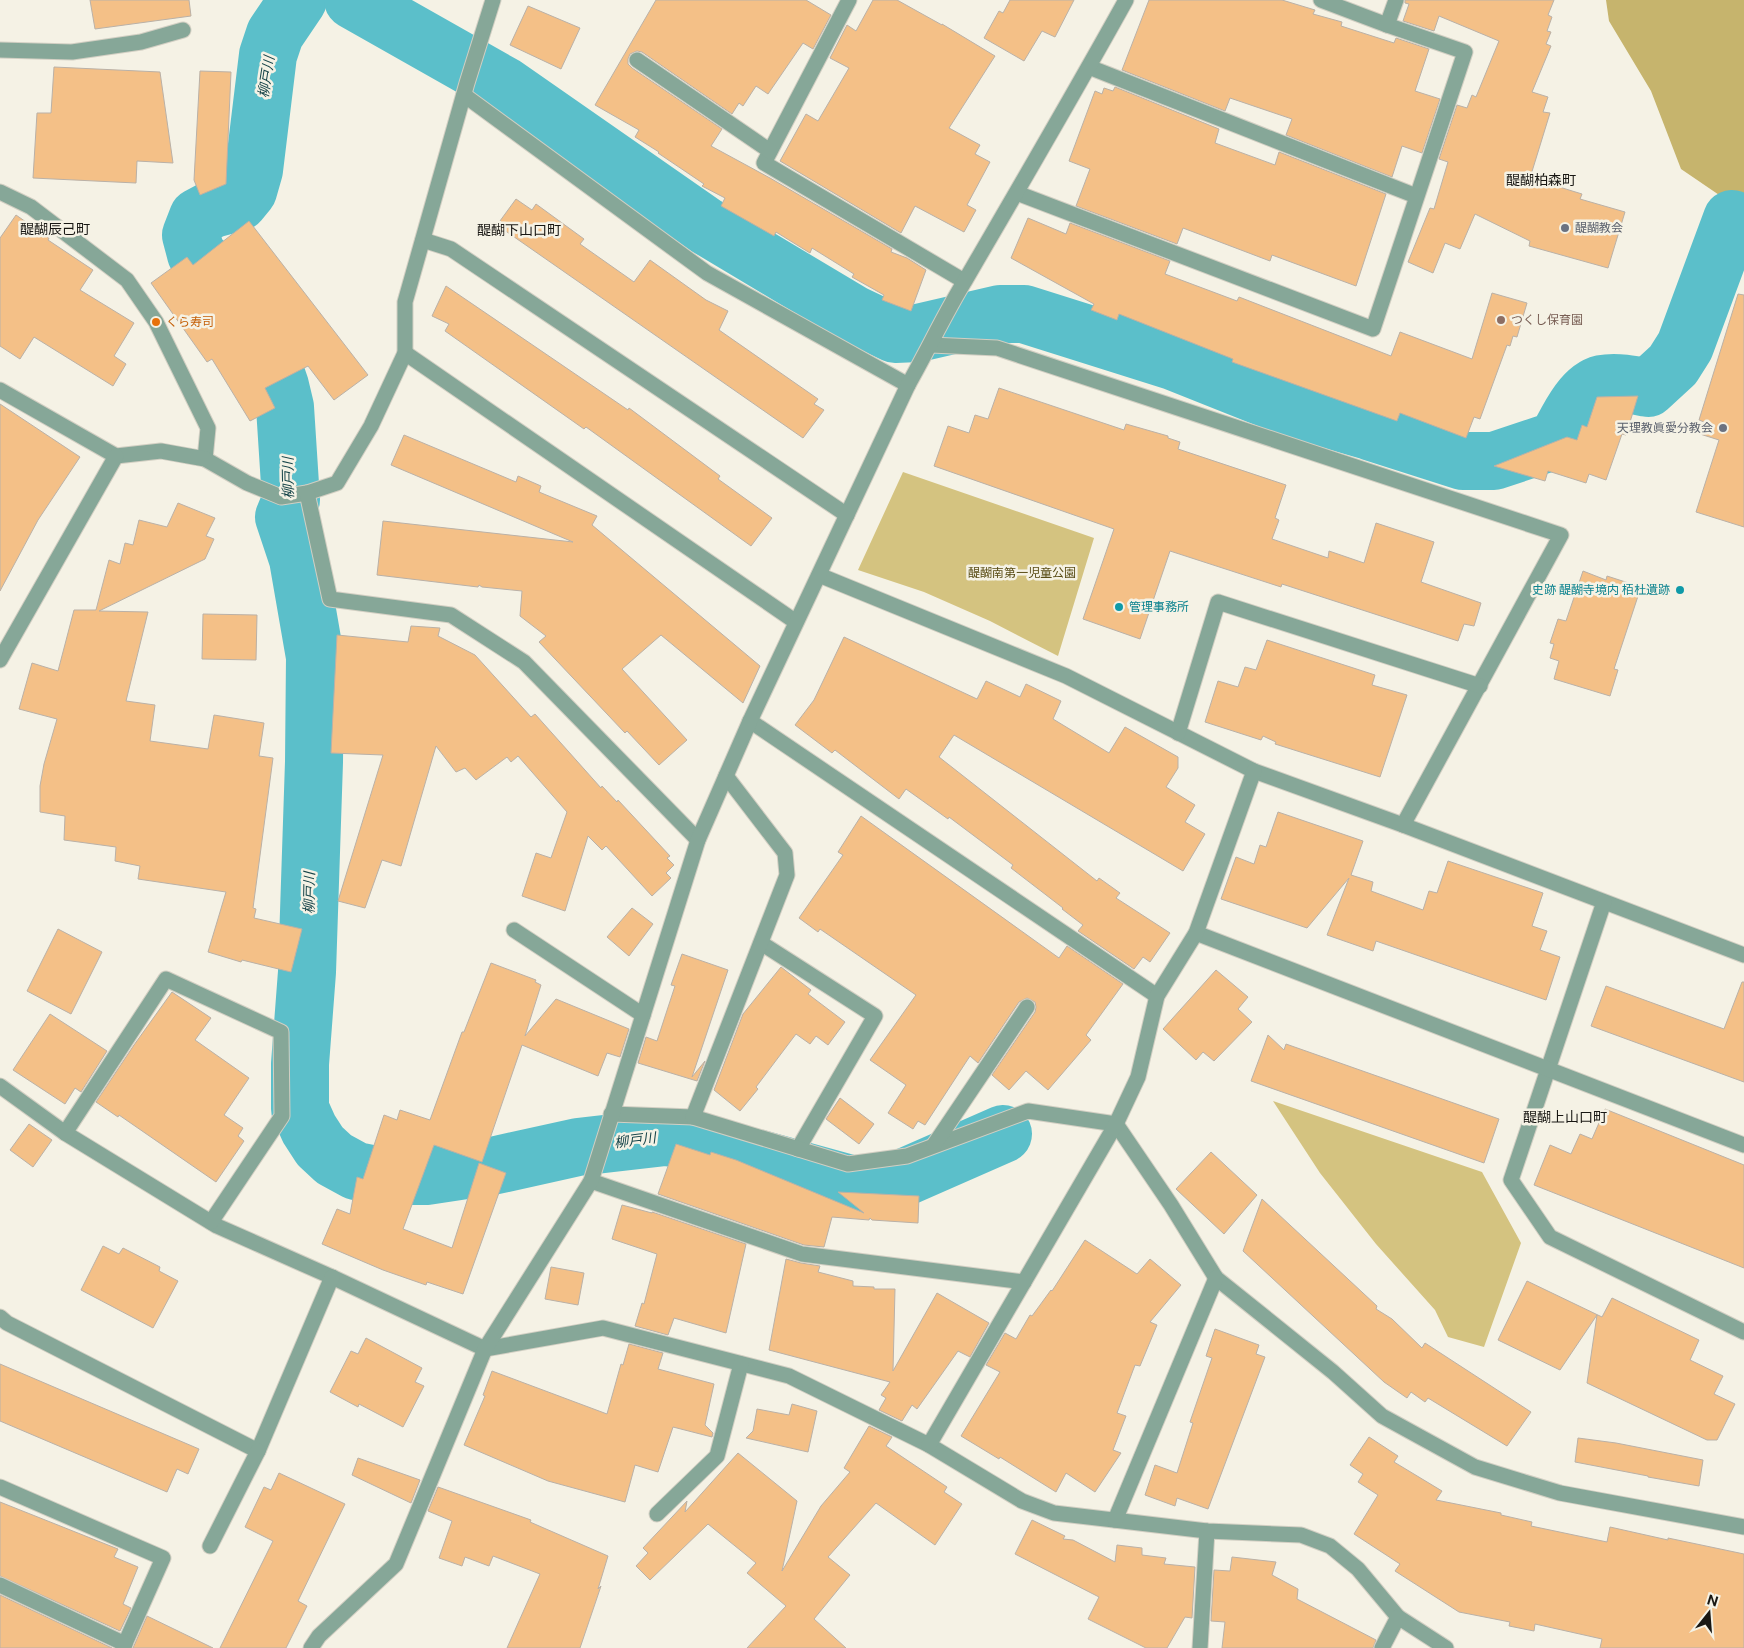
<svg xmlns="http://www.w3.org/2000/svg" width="1744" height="1648" viewBox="0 0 1744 1648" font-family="'Public Sans','Noto Sans JP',sans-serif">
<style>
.green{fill:#d4c380}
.forest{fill:#c6b46d}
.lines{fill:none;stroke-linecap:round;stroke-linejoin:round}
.river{stroke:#5bbfca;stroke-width:58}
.building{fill:#f4c087;stroke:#bab1a7}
.minor-casing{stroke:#d2cfc3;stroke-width:17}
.minor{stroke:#86a798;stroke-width:15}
.worship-dot{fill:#6b7280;stroke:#f5f2e5;stroke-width:2}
.education-dot{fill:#8d6e63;stroke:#f5f2e5;stroke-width:2}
.food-dot{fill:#e8710a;stroke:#f5f2e5;stroke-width:2}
.culture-dot{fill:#0f9aa8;stroke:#f5f2e5;stroke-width:2}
.labels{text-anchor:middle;stroke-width:5;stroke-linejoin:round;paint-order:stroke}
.worship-label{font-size:12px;fill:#5b616d;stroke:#f5f2e5;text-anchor:start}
.education-label{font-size:12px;fill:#785e54;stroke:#f5f2e5;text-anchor:start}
.food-label{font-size:12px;fill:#c56008;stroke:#f5f2e5;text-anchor:start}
.park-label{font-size:12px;fill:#594c15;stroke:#f5f2e5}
.culture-label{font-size:12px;fill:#0d838f;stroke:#f5f2e5;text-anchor:end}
.water-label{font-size:14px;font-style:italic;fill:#164449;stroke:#f5f2e5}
.neighbourhood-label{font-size:14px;fill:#181713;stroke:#f5f2e5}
</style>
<rect width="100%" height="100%" fill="#f5f2e5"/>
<!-- green -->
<g class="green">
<polygon points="903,472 1094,538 1058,656 990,621 924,592 858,570"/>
<polygon points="1273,1101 1482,1172 1521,1243 1484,1347 1448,1337 1435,1310 1376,1244 1320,1173"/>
</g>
<!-- forest -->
<polygon class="forest" points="1606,0 1744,0 1744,231 1725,199 1681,169 1651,91 1609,21"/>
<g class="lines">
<!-- river -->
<g class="river">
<polyline points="298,0 275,34 268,55 254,170 248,191 239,202 213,209 198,217 191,235 196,254 230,289 250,319 268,351 280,386 285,407 291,500 284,517 298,559 315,657 314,762 307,972 300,1064 300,1109 309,1129 320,1146 334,1159 356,1171 381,1176 426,1176 492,1166 578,1147 665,1137 687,1139 854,1185 870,1187 896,1181 1003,1134"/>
<path d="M353 0 505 86 706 226 853 314 895 334 918 333 1000 314H1024L1173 361 1293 409 1369 431 1463 461H1494L1557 440C1567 422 1581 389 1602 384 1617 381 1634 385 1648 388L1673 365 1685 346 1732 219"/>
</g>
</g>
<!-- building -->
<g class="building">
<polygon points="90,0 189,0 191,16 95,29"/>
<polygon points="656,0 806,0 831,15 813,49 803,43 768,94 756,86 743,106 739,103 732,114 642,52 637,51 630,54 628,59 628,64 632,68 722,129 711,146 770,178 892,249 891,252 907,258 926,270 911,311 882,300 884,295 852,277 854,274 812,248 810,253 776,232 774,236 721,206 725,198 702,186 704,184 658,153 659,152 635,137 639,130 595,105"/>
<polygon points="873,0 897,0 942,25 942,24 995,56 949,128 980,145 975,154 990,162 967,205 976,210 964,232 915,206 901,233 780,161 806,114 818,121 849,68 830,58 847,25 856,31"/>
<polygon points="1010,0 1074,0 1055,37 1042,31 1024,61 984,38 999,11 1003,13"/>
<polygon points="1149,0 1282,0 1315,10 1313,14 1342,22 1341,26 1394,43 1396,38 1429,49 1415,91 1440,99 1422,153 1402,146 1392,177 1286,135 1292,119 1230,98 1225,111 1122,70"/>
<polygon points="1405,0 1554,0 1548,15 1552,17 1547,31 1551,32 1546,44 1551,46 1532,92 1548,97 1543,112 1550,113 1530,178 1582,194 1580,199 1625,212 1608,268 1529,246 1530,241 1475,214 1460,249 1445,243 1433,273 1408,262 1430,208 1434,209 1448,162 1439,159 1457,105 1467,108 1472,95 1476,97 1499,41 1439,16 1434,31 1403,21 1409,4 1405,3"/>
<polygon points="528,6 580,28 561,69 510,45"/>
<polygon points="54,67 160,72 173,163 137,161 136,183 33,178 37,113 51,113"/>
<polygon points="200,71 231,72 226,184 200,195 194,180"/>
<polygon points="1115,87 1219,129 1215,143 1275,165 1279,152 1386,194 1356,286 1272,255 1270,261 1183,228 1177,244 1076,206 1090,169 1069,161 1095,91 1102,94 1104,88 1113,91"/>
<polygon points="516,199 532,210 536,204 584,239 580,244 634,282 650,260 706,300 728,311 719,330 818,399 814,404 824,410 803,438 497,225"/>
<polygon points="16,215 49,238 48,240 93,270 80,290 134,323 114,356 126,364 113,386 34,337 20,359 0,346 0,238"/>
<polygon points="1028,218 1066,234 1070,223 1170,261 1165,274 1237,301 1239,297 1391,356 1400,332 1472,359 1492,293 1527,303 1517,337 1513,336 1510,346 1507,345 1480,419 1474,417 1466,438 1400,413 1397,421 1232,362 1233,359 1119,314 1117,320 1091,310 1094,304 1011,258"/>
<polygon points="249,221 368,375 334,400 308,366 265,388 275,408 250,421 212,359 207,362 151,283 187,257 193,265"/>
<polygon points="446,286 628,410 629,408 720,476 718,479 772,518 751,546 586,427 584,429 445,331 449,324 432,316"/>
<polygon points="1738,294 1744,295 1744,527 1696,512 1719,440 1700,434 1704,422 1699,420"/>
<polygon points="999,388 1124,430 1126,424 1168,436 1168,438 1180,442 1178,449 1286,485 1275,518 1279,520 1272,539 1328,558 1329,551 1364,563 1376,523 1434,542 1421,582 1481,603 1474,626 1464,624 1458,641 1282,584 1281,587 1170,551 1140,639 1083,619 1114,529 934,466 948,426 969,433 975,415 988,419"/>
<polygon points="1638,396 1626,435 1622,434 1606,480 1589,474 1586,483 1548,471 1545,481 1494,466 1567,437 1577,440 1582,425 1587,427 1597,397"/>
<polygon points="0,404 80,457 38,520 0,591"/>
<polygon points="404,435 516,482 518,476 541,486 539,492 597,516 592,525 760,666 743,703 661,635 622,669 687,740 659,765 627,731 625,733 539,642 546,636 520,616 522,591 482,587 479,585 478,587 377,575 383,521 573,542 391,465"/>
<polygon points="178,503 215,518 206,536 214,539 205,559 99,611 148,612 126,701 155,705 150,741 208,749 214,715 264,723 259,756 273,758 253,908 256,909 254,918 302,929 291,972 242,960 241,962 208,952 226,892 138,879 140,866 115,861 116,847 64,840 65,816 40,812 40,786 44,764 57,719 19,709 32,663 58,671 74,610 96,610 109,560 120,564 125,543 133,545 139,520 167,527"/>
<polygon points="1583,571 1606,580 1607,576 1641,587 1614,669 1618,670 1610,696 1554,679 1559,661 1550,658 1554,644 1550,643 1558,619 1566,621"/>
<polygon points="203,614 257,615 256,660 202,659"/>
<polygon points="411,626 440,628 438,636 475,655 531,717 535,714 601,788 602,786 617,802 618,800 670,856 667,858 674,865 666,873 671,878 652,896 606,846 602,850 588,836 565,911 522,896 536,853 551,858 567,812 518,756 511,762 507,757 476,780 465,768 456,772 436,746 401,866 382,860 365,908 338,901 383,755 331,753 337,635 408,642"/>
<polygon points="844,637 977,699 986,681 1020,697 1026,684 1061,701 1053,719 1109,753 1125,727 1178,757 1178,768 1166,787 1195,805 1185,822 1205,834 1183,871 954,735 939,757 1097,881 1099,878 1120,893 1116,898 1170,933 1150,962 1143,957 1134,969 1078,931 1083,925 1062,909 1063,908 1011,868 1013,865 949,817 948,819 906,789 899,799 835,750 832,753 795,725 814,700"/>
<polygon points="1267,640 1375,675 1372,685 1407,695 1380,777 1275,744 1276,742 1263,736 1261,740 1205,722 1218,681 1238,687 1245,667 1256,670"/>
<polygon points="1278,812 1363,841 1351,875 1373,882 1371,891 1423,910 1429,891 1437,893 1448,861 1543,893 1532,926 1547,931 1540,950 1560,957 1546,1000 1376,941 1373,951 1327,935 1349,878 1307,928 1221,899 1236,857 1254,864 1260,845 1266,847"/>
<polygon points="861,816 1059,958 1067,946 1123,984 1086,1035 1091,1040 1048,1090 1026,1071 1009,1090 992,1075 1035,1012 1036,1007 1035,1002 1027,998 1019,1002 978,1063 970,1056 925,1125 918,1121 913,1129 888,1113 906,1085 870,1060 916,995 820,929 818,932 799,918 843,855 838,852"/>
<polygon points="632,908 653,924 629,956 607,937"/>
<polygon points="58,929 102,952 71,1014 27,991"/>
<polygon points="682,954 728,970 692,1077 705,1061 697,1081 638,1063 646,1037 657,1041 675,986 671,985"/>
<polygon points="491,963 536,980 535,982 541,985 525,1036 556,999 629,1029 620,1057 607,1053 598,1076 522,1045 482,1162 434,1145 403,1229 452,1248 479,1163 506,1173 463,1294 427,1282 426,1285 383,1270 322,1244 337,1209 350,1214 357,1177 363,1179 384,1115 397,1120 400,1110 430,1120 462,1032 464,1032"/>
<polygon points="781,967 811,990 808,994 845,1022 828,1045 816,1036 810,1044 796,1034 756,1087 758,1089 740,1111 714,1090 743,1014"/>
<polygon points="1216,970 1248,997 1238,1009 1252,1022 1214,1061 1203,1052 1196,1060 1163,1029"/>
<polygon points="1742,982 1744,982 1744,1082 1591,1026 1606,986 1724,1029"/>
<polygon points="172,992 211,1018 195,1040 249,1078 224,1115 243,1128 238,1136 244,1141 216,1182 119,1115 118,1117 96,1102 134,1045"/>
<polygon points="50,1014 107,1051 81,1092 75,1088 65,1104 13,1070"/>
<polygon points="1268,1035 1284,1050 1286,1044 1499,1119 1484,1163 1251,1081"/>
<polygon points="840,1098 874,1124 859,1144 826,1119"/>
<polygon points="1605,1109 1744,1165 1744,1268 1534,1185 1550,1145 1571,1154 1580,1134 1592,1139"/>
<polygon points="29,1124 52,1140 33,1167 10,1150"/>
<polygon points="676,1144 710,1155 711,1152 736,1160 864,1213 838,1192 919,1196 918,1223 872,1220 870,1218 869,1220 832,1217 824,1247 804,1245 658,1194"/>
<polygon points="1211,1152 1257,1195 1224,1234 1176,1189"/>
<polygon points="1262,1199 1377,1306 1376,1309 1392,1319 1422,1348 1425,1343 1531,1412 1507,1446 1428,1398 1425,1402 1411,1392 1407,1398 1384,1382 1243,1251"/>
<polygon points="622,1205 652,1213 652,1212 746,1244 726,1333 674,1318 668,1335 635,1326 642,1303 644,1304 657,1254 612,1239"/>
<polygon points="1085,1240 1137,1274 1150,1259 1181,1285 1150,1322 1157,1325 1140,1366 1135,1365 1117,1413 1126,1416 1113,1450 1121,1453 1095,1492 1066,1473 1056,1492 1000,1457 999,1459 961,1436 1000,1372 986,1365 1005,1333 1016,1339 1030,1315 1032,1316 1051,1290 1052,1291"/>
<polygon points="103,1246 119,1254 123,1248 160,1267 159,1271 178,1281 153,1328 81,1290"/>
<polygon points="786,1259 801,1263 820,1266 818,1272 853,1281 853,1286 874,1287 874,1289 895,1289 893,1371 937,1293 989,1323 970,1357 958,1351 917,1409 912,1405 902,1421 879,1410 886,1398 881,1395 890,1382 769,1350"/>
<polygon points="551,1267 584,1273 578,1305 545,1299"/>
<polygon points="1527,1281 1602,1317 1612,1298 1699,1340 1690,1360 1723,1376 1714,1394 1735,1404 1717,1440 1707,1440 1587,1383 1597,1315 1560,1370 1498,1340"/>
<polygon points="1215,1329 1259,1345 1256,1354 1265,1357 1208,1509 1177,1498 1175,1506 1145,1495 1155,1465 1177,1473 1193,1423 1190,1422 1212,1358 1206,1356"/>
<polygon points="366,1338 422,1368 415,1382 424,1386 403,1427 359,1404 358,1407 330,1392 351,1351 358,1354"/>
<polygon points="629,1344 663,1353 658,1369 714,1384 705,1425 713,1433 712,1437 673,1427 658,1472 635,1465 625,1502 548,1481 464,1445 485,1396 483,1395 492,1371 607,1414 621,1364 623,1365"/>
<polygon points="0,1364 199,1449 188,1474 177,1469 167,1492 0,1421"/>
<polygon points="792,1404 817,1411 808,1452 746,1438 753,1431 757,1409 789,1415"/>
<polygon points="869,1426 892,1437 886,1446 947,1487 944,1492 962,1504 935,1545 876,1503 828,1557 850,1575 814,1619 846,1648 747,1648 786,1606 747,1573 756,1563 708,1524 650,1580 636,1566 648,1553 643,1548 687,1501 685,1512 738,1453 797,1501 782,1571 821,1506 850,1472 844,1468"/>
<polygon points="1369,1437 1398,1456 1394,1462 1442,1491 1436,1500 1501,1513 1501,1515 1532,1522 1531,1526 1607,1542 1610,1527 1668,1540 1668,1538 1744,1554 1744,1648 1600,1648 1602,1639 1535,1624 1534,1631 1509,1626 1510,1622 1459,1612 1395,1571 1400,1564 1354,1534 1378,1495 1358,1482 1363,1474 1350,1465"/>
<polygon points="1578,1438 1616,1443 1703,1460 1699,1486 1648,1477 1648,1476 1575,1462"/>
<polygon points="358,1458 420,1480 411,1503 352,1475"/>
<polygon points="279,1473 345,1504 298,1601 307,1606 286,1648 220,1648 273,1541 245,1527 264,1487 271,1490"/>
<polygon points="438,1487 531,1520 530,1522 608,1556 598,1589 601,1586 580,1648 507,1648 540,1574 493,1556 489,1566 465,1557 462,1566 439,1558 452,1521 428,1511"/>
<polygon points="0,1502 118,1549 114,1557 138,1567 123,1604 131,1608 120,1631 0,1576"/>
<polygon points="1032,1520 1065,1536 1063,1539 1073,1540 1115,1562 1117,1545 1142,1548 1142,1555 1166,1558 1164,1564 1195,1567 1192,1618 1185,1617 1167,1648 1146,1648 1088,1619 1099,1597 1015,1554"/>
<polygon points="1232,1557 1276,1562 1272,1575 1298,1589 1297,1599 1376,1640 1373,1648 1222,1648 1225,1622 1211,1621 1214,1570 1230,1571"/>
<polygon points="0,1595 112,1648 0,1648"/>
<polygon points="147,1616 213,1648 133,1648"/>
</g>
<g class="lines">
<!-- minor casing -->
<g class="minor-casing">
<g id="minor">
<polyline points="849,0 764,163 964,281"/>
<polyline points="1321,0 1387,25"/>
<polyline points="0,50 72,52 141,42 183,30"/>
<polyline points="637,60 770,151"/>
<polyline points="1089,67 1416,196"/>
<polyline points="464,95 707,273 908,385"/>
<polyline points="0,192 31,207 127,280 156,322 208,428 205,459"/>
<polyline points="1017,193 1373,329 1465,52 1387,25 1396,0"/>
<polyline points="423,240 451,249 847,515"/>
<polyline points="931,345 997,348 1561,535 1403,825"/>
<polyline points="405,353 796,622"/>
<polyline points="0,390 116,456 161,451 205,459 247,483 281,497 307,493 337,483 371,426 405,353 405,302 467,83 493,0"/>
<polyline points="307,493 330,599 451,615 524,662 698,840"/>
<polyline points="819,575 1066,676 1254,771 1403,825 1744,955"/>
<polyline points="0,660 116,456"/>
<polyline points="750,721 1157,996"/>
<polyline points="1178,733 1218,602 1480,686"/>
<polyline points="1604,902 1511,1180 1550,1237 1744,1332"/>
<polyline points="514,930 643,1015"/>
<polyline points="1196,933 1744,1145"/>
<polyline points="761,943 875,1016 798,1149"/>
<polyline points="0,1086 65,1133 217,1226 332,1277 485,1349 603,1328 789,1376 929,1445 1022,1501 1054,1513 1207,1531 1301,1535 1330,1546 1358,1569 1398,1617 1446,1648"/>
<polyline points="611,1114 693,1117 848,1164 907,1156 1028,1111 1116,1124 1171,1205 1216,1278 1333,1372 1382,1416 1475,1467 1560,1493 1744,1527"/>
<polyline points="693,1117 787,875 785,853 726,776"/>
<polyline points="65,1133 166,979 281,1032 282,1116 211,1222"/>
<polyline points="934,1145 1027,1007"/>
<polyline points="591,1181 802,1254 1024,1282"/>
<polyline points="0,1317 7,1323 258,1451 332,1277"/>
<polyline points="929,1445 1116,1124 1138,1077 1157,996 1196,933 1254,771"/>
<polyline points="0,1487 163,1558 123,1648"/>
<polyline points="657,1514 717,1456 741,1364"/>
<polyline points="1115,1520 1216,1278"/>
<polyline points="210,1546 258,1451"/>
<polyline points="0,1585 125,1644"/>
<path d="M311 1648 319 1636 396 1564 485 1349 591 1181 698 840 750 721 908 385C928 350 945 313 966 279 1020 186 1074 94 1126 0"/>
<polyline points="1200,1648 1207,1531"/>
<polyline points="1382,1648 1398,1617"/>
</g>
</g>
<!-- minor -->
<use href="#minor" class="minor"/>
</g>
<!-- markers -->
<g class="worship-dot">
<circle cx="1565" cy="228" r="5"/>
<circle cx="1723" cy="428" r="5"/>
</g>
<circle class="education-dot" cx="1501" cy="320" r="5"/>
<circle class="food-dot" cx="156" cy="322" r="5"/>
<g class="culture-dot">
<circle cx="1680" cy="590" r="5"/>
<circle cx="1119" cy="607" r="5"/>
</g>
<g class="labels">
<!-- worship labels -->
<g class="worship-label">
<text x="1575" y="232">醍醐教会</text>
<text x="1713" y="432" text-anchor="end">天理教眞愛分教会</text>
</g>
<!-- education labels -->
<g class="education-label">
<text x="1511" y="324">つくし保育園</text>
</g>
<!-- food labels -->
<g class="food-label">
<text x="166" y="326">くら寿司</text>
</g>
<!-- park labels -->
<g class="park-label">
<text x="1022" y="577">醍醐南第一児童公園</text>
</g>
<!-- culture labels -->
<g class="culture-label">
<text x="1670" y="594">史跡 醍醐寺境内 栢杜遺跡</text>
<text x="1129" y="611" text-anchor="start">管理事務所</text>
</g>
<!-- water labels -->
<g class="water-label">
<text transform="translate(266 77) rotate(-81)" y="5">柳戸川</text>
<text transform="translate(288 478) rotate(-91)" y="5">柳戸川</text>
<text transform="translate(309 893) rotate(-89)" y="5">柳戸川</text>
<text transform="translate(635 1140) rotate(-7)" y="5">柳戸川</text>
</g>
<!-- neighbourhood labels -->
<g class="neighbourhood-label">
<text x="1541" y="185">醍醐柏森町</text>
<text x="55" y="234">醍醐辰己町</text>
<text x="519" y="235">醍醐下山口町</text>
<text x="1565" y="1122">醍醐上山口町</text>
</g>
</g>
<!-- north arrow -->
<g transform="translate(1709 1613) rotate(17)" stroke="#f5f2e5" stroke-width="4" paint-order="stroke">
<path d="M0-4L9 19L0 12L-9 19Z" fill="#181713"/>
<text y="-8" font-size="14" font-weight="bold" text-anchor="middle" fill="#181713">N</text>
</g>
</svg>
